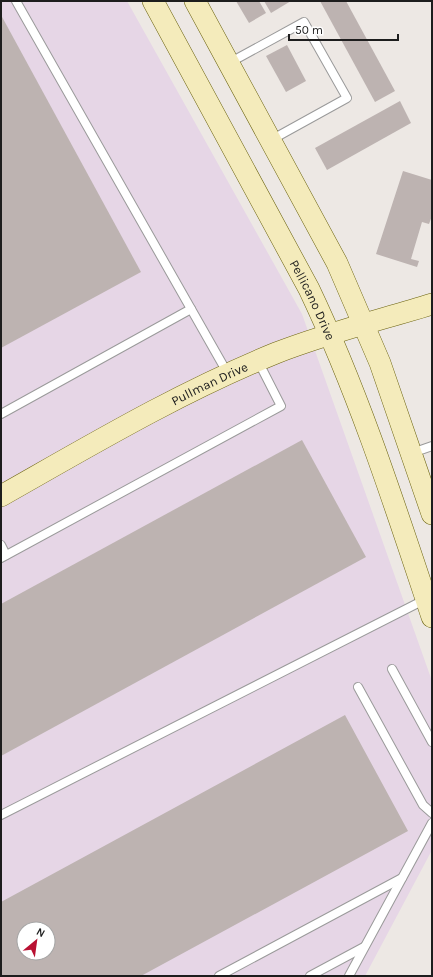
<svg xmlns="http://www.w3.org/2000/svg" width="433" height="977" viewBox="0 0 433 977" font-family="Karla,sans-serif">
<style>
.industrial{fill:#e6d6e6;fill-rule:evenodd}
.building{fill:#bdb3b1;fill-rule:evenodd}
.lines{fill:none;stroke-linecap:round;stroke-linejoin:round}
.lane-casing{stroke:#9a9a9a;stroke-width:10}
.secondary-casing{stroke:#6a620e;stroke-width:22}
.lane{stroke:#fff;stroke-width:8}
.secondary{stroke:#f4ebbb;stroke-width:21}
.labels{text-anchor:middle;stroke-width:3;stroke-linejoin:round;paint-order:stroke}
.street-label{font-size:13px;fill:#1d1d1d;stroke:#fff}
</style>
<rect width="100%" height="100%" fill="#ede8e4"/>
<!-- industrial -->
<path class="industrial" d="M1 1H127L302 314 432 681V850L365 976H1ZM24 929H48V953H24Z"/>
<!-- building -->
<g class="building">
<polygon points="236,1 259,1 266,13 249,23"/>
<polygon points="264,1 291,1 271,13"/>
<polygon points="320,1 346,1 395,91 375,102"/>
<polygon points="1,15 141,272 1,348"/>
<polygon points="287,45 306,81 286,92 266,56"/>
<polygon points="400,101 411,123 327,170 315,148"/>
<polygon points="403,171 432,180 432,216 429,224 422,222 411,259 419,261 417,267 376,254"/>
<polygon points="302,440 366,557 1,756 1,604"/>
<path d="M345 715 408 831 141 976H1V902ZM24 929H48V953H24Z"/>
</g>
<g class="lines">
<!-- lane casing -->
<g class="lane-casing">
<g id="lane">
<polyline points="16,1 228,374"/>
<polyline points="229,63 304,22 347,98 271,140"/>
<polyline points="1,414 191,309"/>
<polyline points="412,453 432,446"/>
<polyline points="1,545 6,555"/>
<polyline points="1,558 281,406 258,361"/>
<polyline points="392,669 432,742"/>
<polyline points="358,687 423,805 432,813"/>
<polyline points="1,815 426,599"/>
<polyline points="219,976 402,878"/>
<polyline points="310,976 364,947"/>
<polyline points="349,976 432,823"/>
</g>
</g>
<!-- secondary casing -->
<g class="secondary-casing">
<g id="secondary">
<path id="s1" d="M153 1 309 289C359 394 395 506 432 617"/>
<polyline points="195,1 337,263 380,363 432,514"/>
<path id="s2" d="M1 496C91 445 180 392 276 353 327 333 380 320 432 304"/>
</g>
</g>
<!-- lane -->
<use href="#lane" class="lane"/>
<!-- secondary -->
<use href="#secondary" class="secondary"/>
</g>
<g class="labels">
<!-- street labels -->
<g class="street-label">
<text dy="5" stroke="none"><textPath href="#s1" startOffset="339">Pellicano Drive</textPath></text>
<text dy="5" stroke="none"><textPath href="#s2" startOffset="237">Pullman Drive</textPath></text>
</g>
</g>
<!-- border -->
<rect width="433" height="977" fill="none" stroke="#1d1d1d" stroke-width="4"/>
<!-- north arrow -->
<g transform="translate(36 941) rotate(29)"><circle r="19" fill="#ffffff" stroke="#a5a5a5"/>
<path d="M0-3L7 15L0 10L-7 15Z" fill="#b91132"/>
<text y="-6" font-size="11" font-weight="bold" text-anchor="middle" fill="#1d1d1d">N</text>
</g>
<!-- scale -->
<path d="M289 34v6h109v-6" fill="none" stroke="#1d1d1d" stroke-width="2"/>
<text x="295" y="34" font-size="12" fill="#1d1d1d" stroke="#ffffff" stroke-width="3" paint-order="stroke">50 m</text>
</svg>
